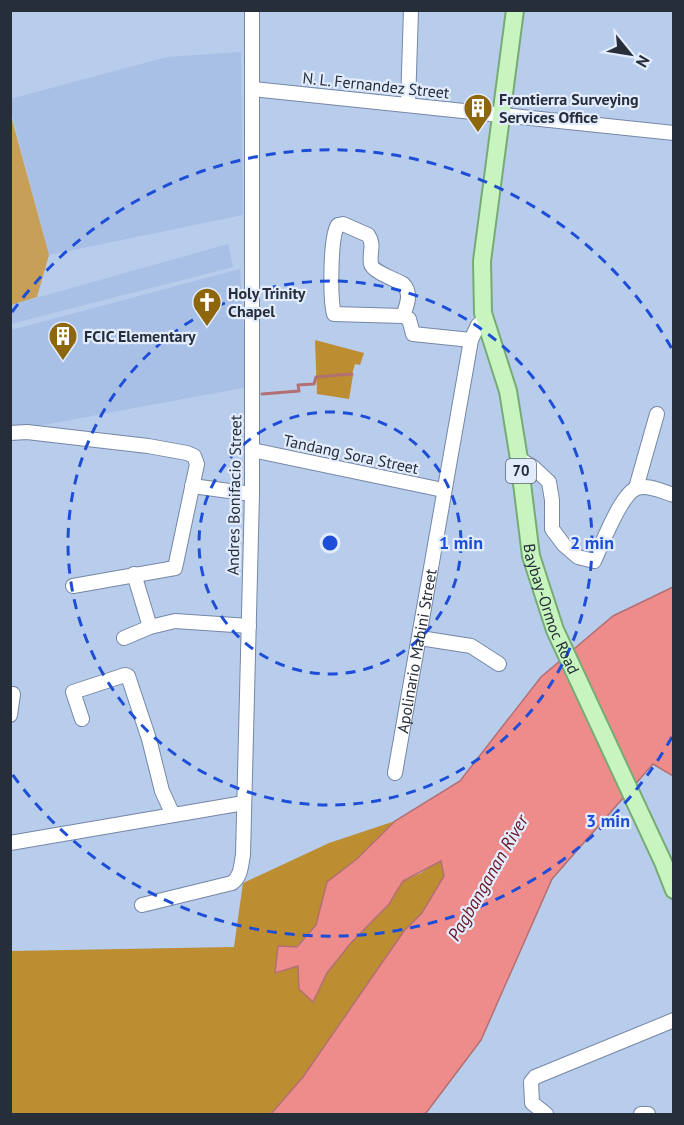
<svg xmlns="http://www.w3.org/2000/svg" width="684" height="1125" viewBox="0 0 684 1125" font-family="'PT Sans',sans-serif">
<style>
.built{fill:#a9c0e6}
.green{fill:#c89f57}
.forest{fill:#bc8d31}
.water{fill:#ee8c8c;stroke:#b27073;stroke-width:1.5}
.lines{fill:none;stroke-linecap:round;stroke-linejoin:round}
.stream{stroke:#b27073;stroke-width:3}
.minor-casing{stroke:#7587a5;stroke-width:16}
.major-casing{stroke:#77ab74;stroke-width:20}
.minor{stroke:#fff;stroke-width:14}
.major{stroke:#c8f5bf;stroke-width:16}
.ring{fill:none;stroke:#1d4ed8;stroke-width:3;stroke-dasharray:10 8}
.labels{text-anchor:middle;stroke-width:4.5;stroke-linejoin:round;paint-order:stroke}
.shield{fill:#e2ecfd;stroke:#5e6774;stroke-width:1.5}
.shield-label{font-size:15px;font-weight:bold;fill:#262e3a}
.street-label{font-size:16px;fill:#262e3a;stroke:#e2ecfd}
.poi-label{font-size:16px;font-weight:bold;fill:#262e3a;stroke:#e2ecfd;text-anchor:start}
.water-label{font-size:18px;font-style:italic;fill:#6c141e;stroke:#e2ecfd}
.centre{fill:#1d4ed8;stroke:#e2ecfd;stroke-width:3}
.ring-label{font-size:18px;text-anchor:middle;font-weight:bold;fill:#1d4ed8;stroke:#e2ecfd;stroke-width:4.5;stroke-linejoin:round;paint-order:stroke}
</style>
<rect width="100%" height="100%" fill="#b8ccec"/>
<!-- built -->
<g class="built">
<polygon points="241,52 243,215 49,255 11,112 10,99 167,57"/>
<polygon points="228,244 233,267 11,324 11,305"/>
<polygon points="240,269 248,387 11,431 11,330"/>
</g>
<!-- green -->
<polygon class="green" points="10,112 49,255 37,297 11,305"/>
<!-- forest -->
<g class="forest">
<polygon points="315,340 364,353 360,365 355,364 352,374 353,375 349,399 317,394"/>
<polygon points="395,821 357,859 327,882 316,925 296,947 278,946 276,973 298,966 313,1002 327,973 350,944 389,904 403,881 421,873 441,860 445,876 422,913 404,931 303,1077 271,1114 11,1114 10,951 234,947 243,883 329,843"/>
</g>
<!-- water -->
<polygon class="water" points="673,587 673,776 653,764 552,879 481,1040 426,1113 422,1114 271,1114 303,1077 404,931 422,913 444,876 441,861 403,881 389,904 350,944 327,973 313,1002 299,989 298,966 275,973 278,946 297,947 316,925 327,882 357,859 395,821 460,781 541,677 613,616"/>
<g class="lines">
<!-- stream -->
<polyline class="stream" points="262,394 299,391 298,385 314,384 316,377 352,374"/>
<!-- minor casing -->
<g class="minor-casing">
<g id="minor">
<polyline points="253,89 674,133"/>
<polyline points="408,104 411,10"/>
<path d="M403 316 334 314C330 299 330 236 338 225L343 224 368 235C375 245 369 253 371 264 372 271 396 280 403 284 412 293 407 305 403 316L409 319 413 334 471 340"/>
<polyline points="10,433 27,432 148,446 187,453 194,456 197,464 175,568 73,586"/>
<polyline points="252,450 443,490"/>
<path d="M519 459 533 467 549 482 552 500V529L564 545 578 557 594 561C602 545 621 493 637 488 648 484 663 492 674 495"/>
<polyline points="192,486 252,494"/>
<polyline points="636,488 657,414"/>
<polyline points="134,574 150,627"/>
<polyline points="124,638 150,627 175,621 249,626"/>
<polyline points="420,638 471,646 499,664"/>
<polyline points="10,715 13,694"/>
<polyline points="82,719 73,692 125,675 128,676 149,739 162,791 173,815"/>
<path id="s1" d="M395 773 471 340 478 325 485 319"/>
<polyline points="10,843 244,803"/>
<path d="M142 905 232 883C241 877 241 865 243 855L252 494V10"/>
<polyline points="546,1114 532,1103 531,1082 535,1077 674,1020"/>
<polyline points="641,1114 648,1114"/>
</g>
</g>
<!-- major casing -->
<g class="major-casing">
<g id="major">
<path id="s2" d="M515 10 482 261 483 313 508 391 519 459 531 556 555 630 663 862 674 890"/>
</g>
</g>
<!-- minor -->
<use href="#minor" class="minor"/>
<!-- major -->
<use href="#major" class="major"/>
</g>
<!-- distance rings -->
<g class="ring">
<circle cx="330" cy="543" r="131"/>
<circle cx="330" cy="543" r="262"/>
<path d="M672 737A393 393 0 0 1 12 774M12 312A393 393 0 0 1 672 349"/>
</g>
<!-- icons -->
<defs>
<g id="building-pin" transform="scale(1.5)"><path d="M0 17L-7.5 6A9.5 9.5 0 1 1 7.5 6Z" fill="#8e660b" stroke="#e2ecfd"/><path d="M-4-6H4V6H1V3H-1V6H-4ZM-2.5-4.3h1.7v1.8h-1.7ZM.8-4.3h1.7v1.8H.8ZM-2.5-1h1.7V.8h-1.7ZM.8-1h1.7V.8H.8Z" fill="#fff"/></g>
<g id="church-pin" transform="scale(1.5)"><path d="M0 17L-7.5 6A9.5 9.5 0 1 1 7.5 6Z" fill="#8e660b" stroke="#e2ecfd"/><path d="M-1.2-6h2.4v3.5h3.3v2.4h-3.3V6h-2.4V-.1h-3.3v-2.4h3.3Z" fill="#fff"/></g>
</defs>
<g fill-rule="evenodd">
<use href="#building-pin" x="478" y="108"/>
<use href="#church-pin" x="207" y="302"/>
<use href="#building-pin" x="63" y="336"/>
</g>
<g class="labels">
<!-- shield labels -->
<rect class="shield" x="506" y="459" width="30" height="24" rx="4.5"/>
<g class="shield-label">
<text x="521" y="476">70</text>
</g>
<!-- street labels -->
<g class="street-label">
<text transform="translate(376 85) rotate(6)" y="6">N. L. Fernandez Street</text>
<text transform="translate(351 454) rotate(12)" y="6">Tandang Sora Street</text>
<text transform="translate(234 495) rotate(-89)" y="6">Andres Bonifacio Street</text>
<text dy="6" stroke="none"><textPath href="#s2" startOffset="610">Baybay-Ormoc Road</textPath></text>
<text dy="6" stroke="none"><textPath href="#s1" startOffset="124">Apolinario Mabini Street</textPath></text>
</g>
<!-- poi labels -->
<g class="poi-label">
<text x="499" y="105">Frontierra Surveying<tspan x="499" dy="18">Services Office</tspan></text>
<text x="228" y="299">Holy Trinity<tspan x="228" dy="18">Chapel</tspan></text>
<text x="84" y="342">FCIC Elementary</text>
</g>
<!-- water labels -->
<g class="water-label">
<text transform="translate(488 878) rotate(-60)" y="6">Pagbanganan River</text>
</g>
</g>
<circle cx="330" cy="543" r="9" class="centre"/>
<g class="ring-label">
<text x="461" y="549">1 min</text>
<text x="592" y="549">2 min</text>
<text x="608" y="827">3 min</text>
</g>
<!-- border -->
<rect width="684" height="1125" fill="none" stroke="#262e3a" stroke-width="24"/>
<!-- north arrow -->
<g transform="translate(630 54) rotate(120)" stroke="#e2ecfd" stroke-width="4.5" paint-order="stroke">
<path d="M0-4.5L10 22L0 15L-10 22Z" fill="#262e3a"/>
<text y="-9" font-size="16" font-weight="bold" text-anchor="middle" fill="#262e3a">N</text>
</g>
</svg>
